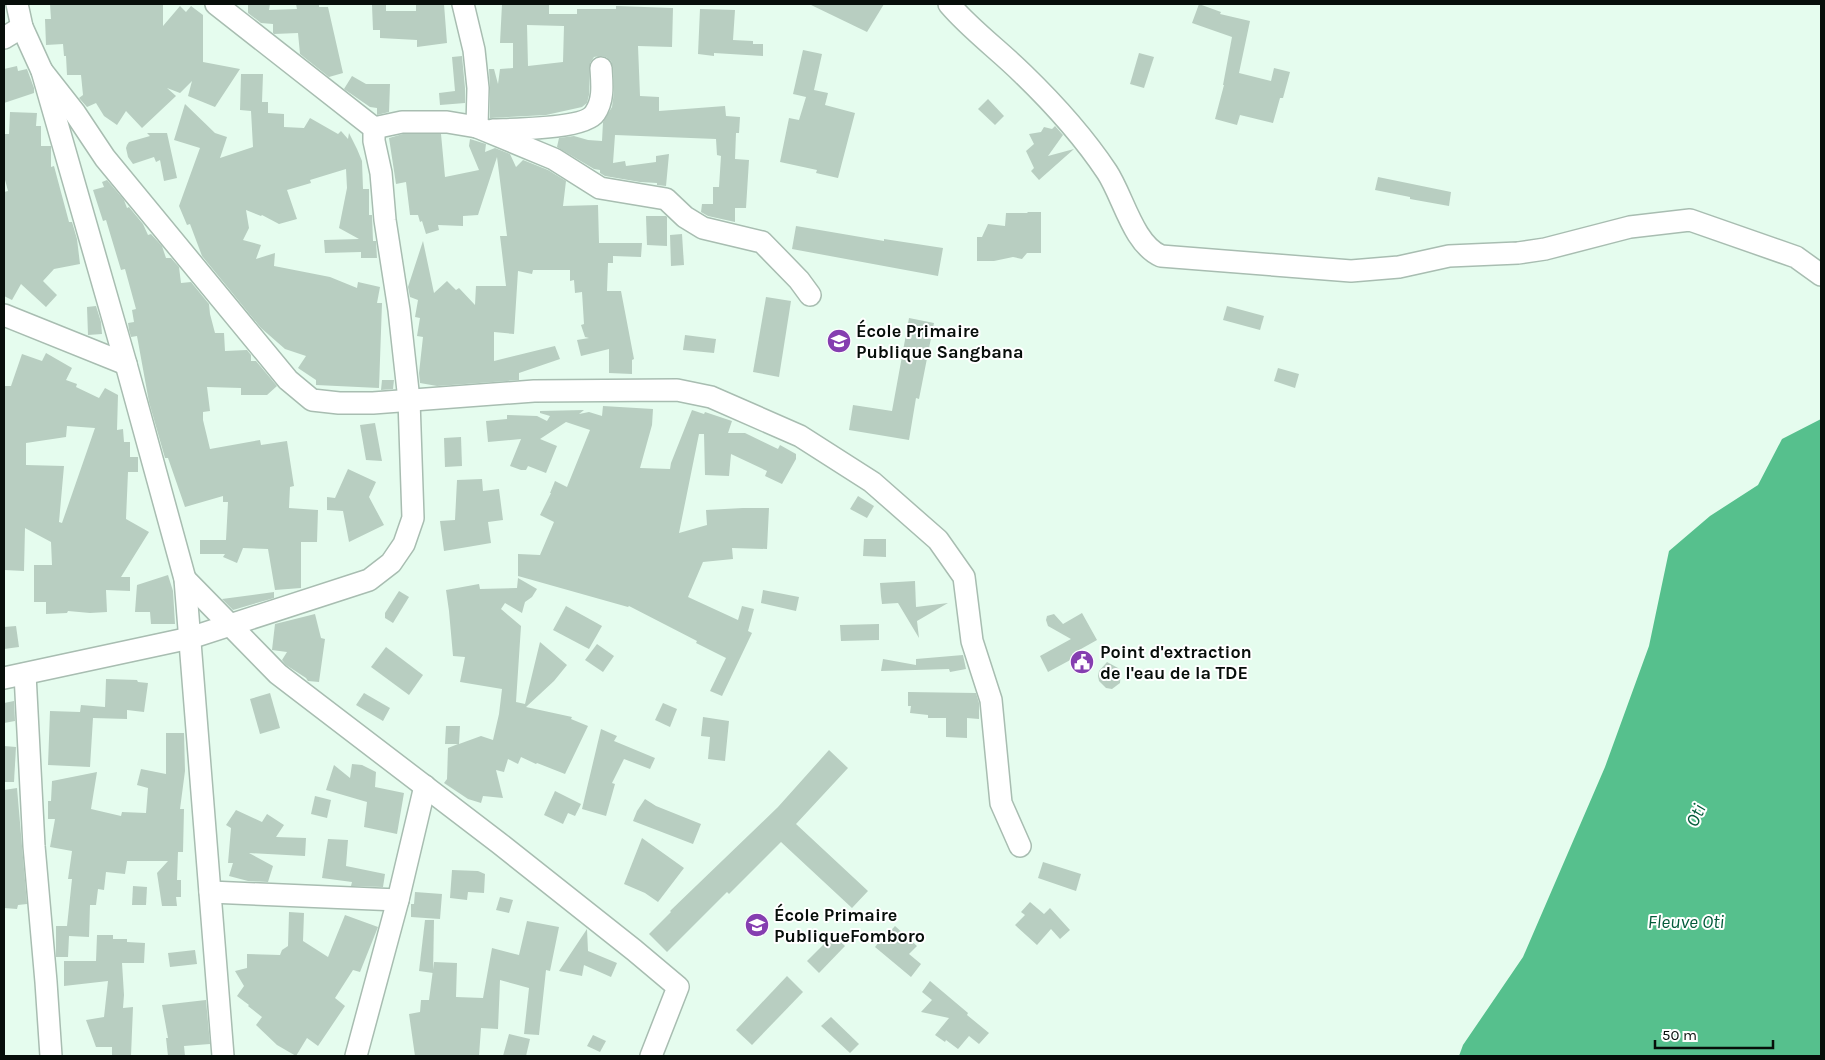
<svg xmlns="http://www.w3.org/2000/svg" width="1825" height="1060" viewBox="0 0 1825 1060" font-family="Karla,sans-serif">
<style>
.water{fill:#56c08d}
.building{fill:#b8cec1;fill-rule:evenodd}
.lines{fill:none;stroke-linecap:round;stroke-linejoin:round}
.minor-casing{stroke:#a8bdb1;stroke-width:24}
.minor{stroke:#fff;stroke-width:21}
.labels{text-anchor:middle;stroke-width:4;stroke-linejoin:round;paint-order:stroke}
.poi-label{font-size:18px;font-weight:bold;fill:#070e0a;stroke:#fff;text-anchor:start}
.water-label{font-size:19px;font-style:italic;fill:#035b3a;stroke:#fff}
</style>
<rect width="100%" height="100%" fill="#e5fcee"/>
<!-- water -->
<polygon class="water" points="1821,419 1821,1056 1459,1056 1463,1045 1523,957 1605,767 1649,646 1669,551 1710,516 1758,485 1782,439"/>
<!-- building -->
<g class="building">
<polygon points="50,4 163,4 163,26 180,6 186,12 191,6 203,15 203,62 240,69 215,107 188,96 192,81 180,93 167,88 176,96 142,128 126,111 117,125 104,116 96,103 87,107 79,98 83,95 81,75 67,75 66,56 64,56 63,44 46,45 45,19 51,19"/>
<polygon points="248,4 270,4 269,10 297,9 296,4 319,4 319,7 328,7 343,73 329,77 300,54 298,33 274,34 273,33 273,24 261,23 248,13"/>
<polygon points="444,4 447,43 417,47 417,40 380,38 380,30 373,30 372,5 386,5 386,11 416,11 416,5"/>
<path d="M502 4H549V14H577V9H616V6L673 8 672 47 638 46 640 96 659 97V111L725 106 726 116 740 117 739 133H736L735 159 749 160 746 208H735V222L708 216 701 212 702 204H713V187H719L721 156 717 155 716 139 615 135 613 163 625 161 626 166 656 162V156L669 154 666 186 657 185V183L640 182 605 176 600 173V170L594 169 557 147 559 138 574 136 588 140 602 141 603 122 612 107 614 92 613 67 611 61 606 57 600 56 594 57 590 63 589 95 587 103 582 107 546 115 490 118V88L489 69H494L498 84 500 69 513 68V43H500ZM527 25 564 26 563 62 528 66Z"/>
<polygon points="809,4 884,4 867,32"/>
<polygon points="1199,4 1221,12 1220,14 1250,21 1239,73 1271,81 1274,68 1290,72 1283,98 1280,98 1273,123 1240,115 1237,125 1215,119 1224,85 1223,85 1232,37 1192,23"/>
<polygon points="700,9 735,10 733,40 753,41 753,44 763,44 763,56 714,53 714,56 698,54"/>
<polygon points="803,50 822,54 814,90 828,93 825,105 855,113 838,178 816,173 817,170 780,162 789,118 799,120 806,97 793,94"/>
<polygon points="1139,53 1154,57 1144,88 1130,84"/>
<polygon points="462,56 465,88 465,103 440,105 439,93 455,91 452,57"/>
<polygon points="17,66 18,71 27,69 34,88 34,93 4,103 4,69"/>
<polygon points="241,74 263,74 262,102 268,102 268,113 284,114 284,127 304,128 310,118 338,134 341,131 348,139 349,133 357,149 362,161 363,189 369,189 369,215 372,215 373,241 376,241 377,258 361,258 361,252 325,253 324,240 359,239 339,228 347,188 346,169 310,180 311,183 287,190 297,219 279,224 262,215 261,216 246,210 249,228 243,240 261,245 256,259 275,253 274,266 330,277 357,288 358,282 380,287 377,303 382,303 379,388 316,385 316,380 298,368 306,356 285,349 261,328 202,256 190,224 187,225 179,206 200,148 174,140 185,104 215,133 227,137 220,158 253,147 251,111 240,110"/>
<polygon points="352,76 366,84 390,84 389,112 377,115 377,108 370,107 344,89"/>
<polygon points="988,99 1004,116 995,125 978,109"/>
<polygon points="10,112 37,113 36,126 41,126 41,146 51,146 51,167 54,166 69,222 72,222 77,239 80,264 54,269 43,281 57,295 46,307 21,284 12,300 4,296 4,192 8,191 4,176 4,134 9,134"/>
<polygon points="1055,126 1063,135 1048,156 1074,149 1039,180 1031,171 1034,168 1026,151 1034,144 1029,134 1041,132 1044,127 1052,129"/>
<polygon points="147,133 167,133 177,178 164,181 160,160 156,162 154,157 133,164 128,157 126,148 127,145 129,142 150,136"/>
<polygon points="403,134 441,134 445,177 479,170 469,146 470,139 486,144 485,152 495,148 510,154 516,167 523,160 548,170 566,181 563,206 598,205 599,243 642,243 641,257 613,256 613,263 608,263 607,291 621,291 634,359 632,360 632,374 609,373 609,349 581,356 577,340 589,338 585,337 581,325 584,324 582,292 575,293 574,280 570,281 570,270 533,270 532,274 518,271 514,334 494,332 494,361 555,346 560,359 519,373 519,380 437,386 420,383 419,373 423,337 417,336 420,318 415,317 418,300 410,297 408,287 423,241 434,293 447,281 456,290 459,288 475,305 476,286 506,286 500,236 507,236 497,157 478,215 463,216 463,226 438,225 439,230 426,234 422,221 420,222 418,215 410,215 406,182 396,184 389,138"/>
<polygon points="1378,177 1451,192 1449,206 1410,199 1410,197 1375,190"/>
<polygon points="107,180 124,200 127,208 129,207 143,224 148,235 151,234 162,246 166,258 171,258 179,267 181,283 191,282 209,304 210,314 215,333 224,333 225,351 247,350 251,355 251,361 256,361 277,386 267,395 241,395 241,388 207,387 210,411 203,412 203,420 210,449 260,440 261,445 287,441 294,486 290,487 289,508 318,510 317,542 301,542 301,588 275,590 268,549 243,548 237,563 223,557 225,554 200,554 200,540 226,540 228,502 223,502 223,496 185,507 168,458 165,458 149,402 137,336 131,337 129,330 128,323 134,322 132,310 136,309 125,269 121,270 106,220 103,221 93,190 104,187 102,182"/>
<polygon points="1028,212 1041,212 1041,253 1027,253 1022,259 1013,257 994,261 977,261 977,237 982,237 988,224 1005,226 1006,213 1027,213"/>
<polygon points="646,216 666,216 667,217 667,246 647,245"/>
<polygon points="796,226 884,241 884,239 943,248 938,276 792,249"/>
<polygon points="682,234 684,265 671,266 670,235"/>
<polygon points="766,297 791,301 779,377 753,372"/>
<polygon points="96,306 101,322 102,334 88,335 87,307"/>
<polygon points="1227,306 1264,316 1260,330 1223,320"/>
<polygon points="909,318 934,323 919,399 916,398 909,440 849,430 853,405 892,411"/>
<polygon points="685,335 716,339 714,353 683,350"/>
<path d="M46 353 72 368 66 380 77 384 76 387 99 398 105 388 118 395 117 430 123 429 124 442H130V457H138V472H128L126 519 149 532 121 577H130V591L106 590 107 612 90 613 68 611 67 613 46 614V602H34V565H52L51 542 25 528 24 571 4 570V386H11L22 354 42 361ZM67 426 95 428 62 523 59 522 64 466 26 465V443L66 437Z"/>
<polygon points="1278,368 1299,374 1295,388 1274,381"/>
<polygon points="382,380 394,380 393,389 381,390"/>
<polygon points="603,406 653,409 652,425 640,468 670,469 671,463 692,410 704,414 705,412 732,421 728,433 745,433 778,449 780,445 796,454 796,459 782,484 765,476 767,471 731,454 729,476 705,475 704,434 699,434 679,533 707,525 706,510 743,508 769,508 767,549 732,548 733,559 703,562 688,597 738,620 742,606 754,609 748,631 752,633 722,696 710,691 726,658 696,643 697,641 629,606 628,607 518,576 518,554 540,555 554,522 540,515 551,493 550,493 555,481 567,487 590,430 566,422 540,439 557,446 546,473 528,466 526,470 521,470 510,466 521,439 488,442 486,421 507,419 507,415 537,416 547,421 550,416 540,413 540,411 584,410 579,414 589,412 602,416"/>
<polygon points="375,423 382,461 366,460 360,425"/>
<polygon points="461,437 462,466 445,467 444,438"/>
<polygon points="348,469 376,482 369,497 384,525 349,542 343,511 327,510 327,497 335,498"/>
<polygon points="482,479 483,491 499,489 503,520 488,522 491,543 444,551 440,521 455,520 457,480"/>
<polygon points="858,496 874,506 867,518 850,509"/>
<polygon points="864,539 886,539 886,557 863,556"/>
<polygon points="168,575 173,591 175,624 151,624 150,612 135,612 137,585"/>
<polygon points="518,578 537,589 532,597 525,602 522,613 505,603 501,609 521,626 516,702 525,704 540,642 567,665 554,681 526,707 572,717 571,719 588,726 565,774 537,763 536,764 521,757 518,764 508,759 504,772 496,770 503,798 483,796 481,803 468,799 444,783 447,779 448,748 458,744 445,744 446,726 460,726 459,744 481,736 493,740 499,714 502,689 460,682 465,657 453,656 449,611 446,590 479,584 480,589 517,588"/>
<polygon points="915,581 916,607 948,603 917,621 919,638 898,603 882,604 881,596 880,583"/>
<polygon points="763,590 799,597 796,611 761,603"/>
<polygon points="399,591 409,597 393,623 385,618 385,613"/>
<polygon points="274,592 274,598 233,610 222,599"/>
<polygon points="566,606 602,626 589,649 553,630"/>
<polygon points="1082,613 1097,640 1072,654 1074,658 1048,672 1040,656 1071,639 1048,626 1046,620 1047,616 1054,614 1063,624"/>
<polygon points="315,614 321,638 325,639 319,682 308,681 306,678 286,665 282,660 287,652 272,650 275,624"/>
<polygon points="879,624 879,640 841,641 840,625"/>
<polygon points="16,626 19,647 4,649 4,627"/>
<polygon points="597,644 614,656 603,672 585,660"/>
<polygon points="386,647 423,675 409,695 371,667"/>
<polygon points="963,655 966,669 950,672 949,669 881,671 883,659 916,665 916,659"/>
<polygon points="1107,662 1118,668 1121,672 1120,683 1112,689 1106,688 1099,681 1098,676 1099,671"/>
<polygon points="106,679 137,680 138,682 148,683 144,712 127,710 127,719 93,718 90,767 48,765 50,711 80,712 81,705 105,707"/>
<polygon points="908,692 976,693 979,703 979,719 967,718 967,738 946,737 946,718 928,718 928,715 910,713 911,706 908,706"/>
<polygon points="270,693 280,728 260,734 250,699"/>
<polygon points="364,693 390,708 383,721 356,705"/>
<polygon points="14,701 15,721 4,723 4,703"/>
<polygon points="663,703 677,709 670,727 655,720"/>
<polygon points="703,717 729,721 725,761 708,759 710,737 701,736"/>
<polygon points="601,729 617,736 614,741 655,758 650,769 624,759 612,783 615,784 606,816 582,809"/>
<polygon points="166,733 184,733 185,771 180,809 184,809 183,852 178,852 177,880 181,880 181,897 176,897 177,906 162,906 157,873 168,861 127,861 125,874 106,872 104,890 98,889 96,905 90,905 89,937 69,936 68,957 56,957 56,926 67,926 72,879 68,879 72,851 50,847 55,819 48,819 48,801 51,801 52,781 97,772 91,809 121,816 122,812 146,813 148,788 137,785 141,769 166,774"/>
<polygon points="4,746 16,747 14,782 4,782"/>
<polygon points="829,750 848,768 796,824 868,891 852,908 781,842 729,894 727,892 667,952 649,934 671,912 670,911 778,807"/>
<polygon points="352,764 362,765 376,772 375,787 404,793 397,834 364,827 367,802 326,790 334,765 350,778"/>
<polygon points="17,788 27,904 18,905 17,909 4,908 4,790"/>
<polygon points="555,791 581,804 575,816 568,813 563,824 544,815"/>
<polygon points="315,796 331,800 327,818 311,814"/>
<polygon points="645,799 656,806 701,824 693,844 633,821 637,811"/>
<polygon points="236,810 262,822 267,814 284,825 276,837 306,838 305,856 249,853 273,866 268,882 248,881 229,876 233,863 228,863 231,828 226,825"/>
<polygon points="642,838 684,868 658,902 645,893 624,884"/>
<polygon points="328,839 348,840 346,866 385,874 383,887 351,886 352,882 322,878"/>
<polygon points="1043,862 1081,874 1076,891 1038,878"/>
<polygon points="452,870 478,871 485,874 484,893 468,892 467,900 450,898"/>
<polygon points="133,886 147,887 146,905 132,905"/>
<polygon points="415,892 442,894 440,919 411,917 411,904 414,904"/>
<polygon points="500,897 513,900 509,913 496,910"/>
<polygon points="1030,902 1044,914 1050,908 1070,930 1060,939 1051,929 1037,945 1015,925 1025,915 1021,912"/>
<polygon points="289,912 304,913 303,941 328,957 345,915 378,927 360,972 353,970 335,998 345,1006 318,1046 307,1038 296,1056 277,1045 256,1025 262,1017 248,1006 249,1005 237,996 244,986 235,971 247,968 247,954 280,955 282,950 288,946"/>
<polygon points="425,920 434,920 433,973 419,971"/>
<polygon points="527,921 559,927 550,971 546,970 539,1035 524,1034 529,988 500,980 498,1029 481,1028 479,1056 415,1056 409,1014 420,1012 421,1000 429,1000 434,962 457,963 456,997 483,998 492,948 519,955"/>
<polygon points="895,926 917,946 909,954 921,964 911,977 875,947 885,934 887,935"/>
<polygon points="587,929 588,951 617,963 611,977 584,965 582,976 559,971"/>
<polygon points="97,935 113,935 113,939 127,939 127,942 145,943 144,963 122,963 124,995 123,1008 133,1007 131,1056 112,1056 112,1047 96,1047 86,1020 104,1017 108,981 64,986 64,961 96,961"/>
<polygon points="833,935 845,946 819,973 807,961"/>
<polygon points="195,950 197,964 170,967 168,953"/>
<polygon points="787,976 803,992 752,1045 736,1030"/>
<polygon points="930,981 968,1013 967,1015 989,1033 979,1044 969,1036 958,1049 946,1040 945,1042 935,1035 949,1018 921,1012 932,1000 922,992"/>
<polygon points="206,1000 210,1044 184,1046 185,1056 168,1056 166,1038 168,1038 162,1005"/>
<polygon points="831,1017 859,1044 850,1053 821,1026"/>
<polygon points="509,1034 530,1039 526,1056 503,1056"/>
<polygon points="593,1035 606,1041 600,1052 587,1046"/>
</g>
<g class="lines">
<!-- minor casing -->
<g class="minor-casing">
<g id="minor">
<polyline points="17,4 22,27 42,71 126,364 185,579 223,1056"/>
<polyline points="463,4 474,50 478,88 477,127"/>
<path d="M949 4C971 30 999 50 1023 74 1054 104 1083 136 1107 172 1123 196 1133 244 1161 256L1351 271 1399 267 1449 256 1518 253 1545 249 1630 227 1690 220 1796 257 1821 275"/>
<polyline points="4,38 22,27"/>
<polyline points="42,71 75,113 105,158 288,380 312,400 339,403 373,403 534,391 677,390 711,397 800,436 872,482 938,540 964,577 972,641 991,700 1001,803 1020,846"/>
<polyline points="374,128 402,122 447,122 477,127 554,159 600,188 666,199 685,217 703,228 762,242 799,280 810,295"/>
<path d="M493 130C513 129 585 129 595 113 604 100 602 84 601 68"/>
<polyline points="4,315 126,364"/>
<polyline points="185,579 278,674 499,843 634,950 678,987 651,1056"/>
<polyline points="25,674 34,846 46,982 51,1056"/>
<polyline points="4,678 190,638 369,580 391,563 404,544 413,518 409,400 399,310 385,220 381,173 374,141 374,128 216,4"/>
<polyline points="210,892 398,900"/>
<polyline points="356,1056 398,900 425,786"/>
</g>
</g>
<!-- minor -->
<use href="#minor" class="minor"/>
</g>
<!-- icons -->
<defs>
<g id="school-disc" transform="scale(1.25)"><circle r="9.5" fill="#853eb0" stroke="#fff"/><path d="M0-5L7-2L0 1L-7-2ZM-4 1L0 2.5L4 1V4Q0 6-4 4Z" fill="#fff"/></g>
<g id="civic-disc" transform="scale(1.25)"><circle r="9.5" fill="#853eb0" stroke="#fff"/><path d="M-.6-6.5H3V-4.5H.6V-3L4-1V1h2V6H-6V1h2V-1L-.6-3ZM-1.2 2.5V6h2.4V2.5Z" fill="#fff"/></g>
</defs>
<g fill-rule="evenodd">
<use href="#school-disc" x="839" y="341"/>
<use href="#civic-disc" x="1082" y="662"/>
<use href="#school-disc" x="757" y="925"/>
</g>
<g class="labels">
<!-- poi labels -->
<g class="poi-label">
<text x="856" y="337">École Primaire<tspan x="856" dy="21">Publique Sangbana</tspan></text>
<text x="1100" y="658">Point d'extraction<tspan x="1100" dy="21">de l'eau de la TDE</tspan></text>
<text x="774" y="921">École Primaire<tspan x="774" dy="21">PubliqueFomboro</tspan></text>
</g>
<!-- water labels -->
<g class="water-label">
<text transform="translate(1695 815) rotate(-65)" y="7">Oti</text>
<text x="1686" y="928">Fleuve Oti</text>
</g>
</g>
<!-- border -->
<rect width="1825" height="1060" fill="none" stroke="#070e0a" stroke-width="10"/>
<!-- scale -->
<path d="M1655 1040v8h118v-8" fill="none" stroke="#070e0a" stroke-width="2.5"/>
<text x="1662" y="1040" font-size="15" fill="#070e0a" stroke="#ffffff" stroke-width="4" paint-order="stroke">50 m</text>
</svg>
